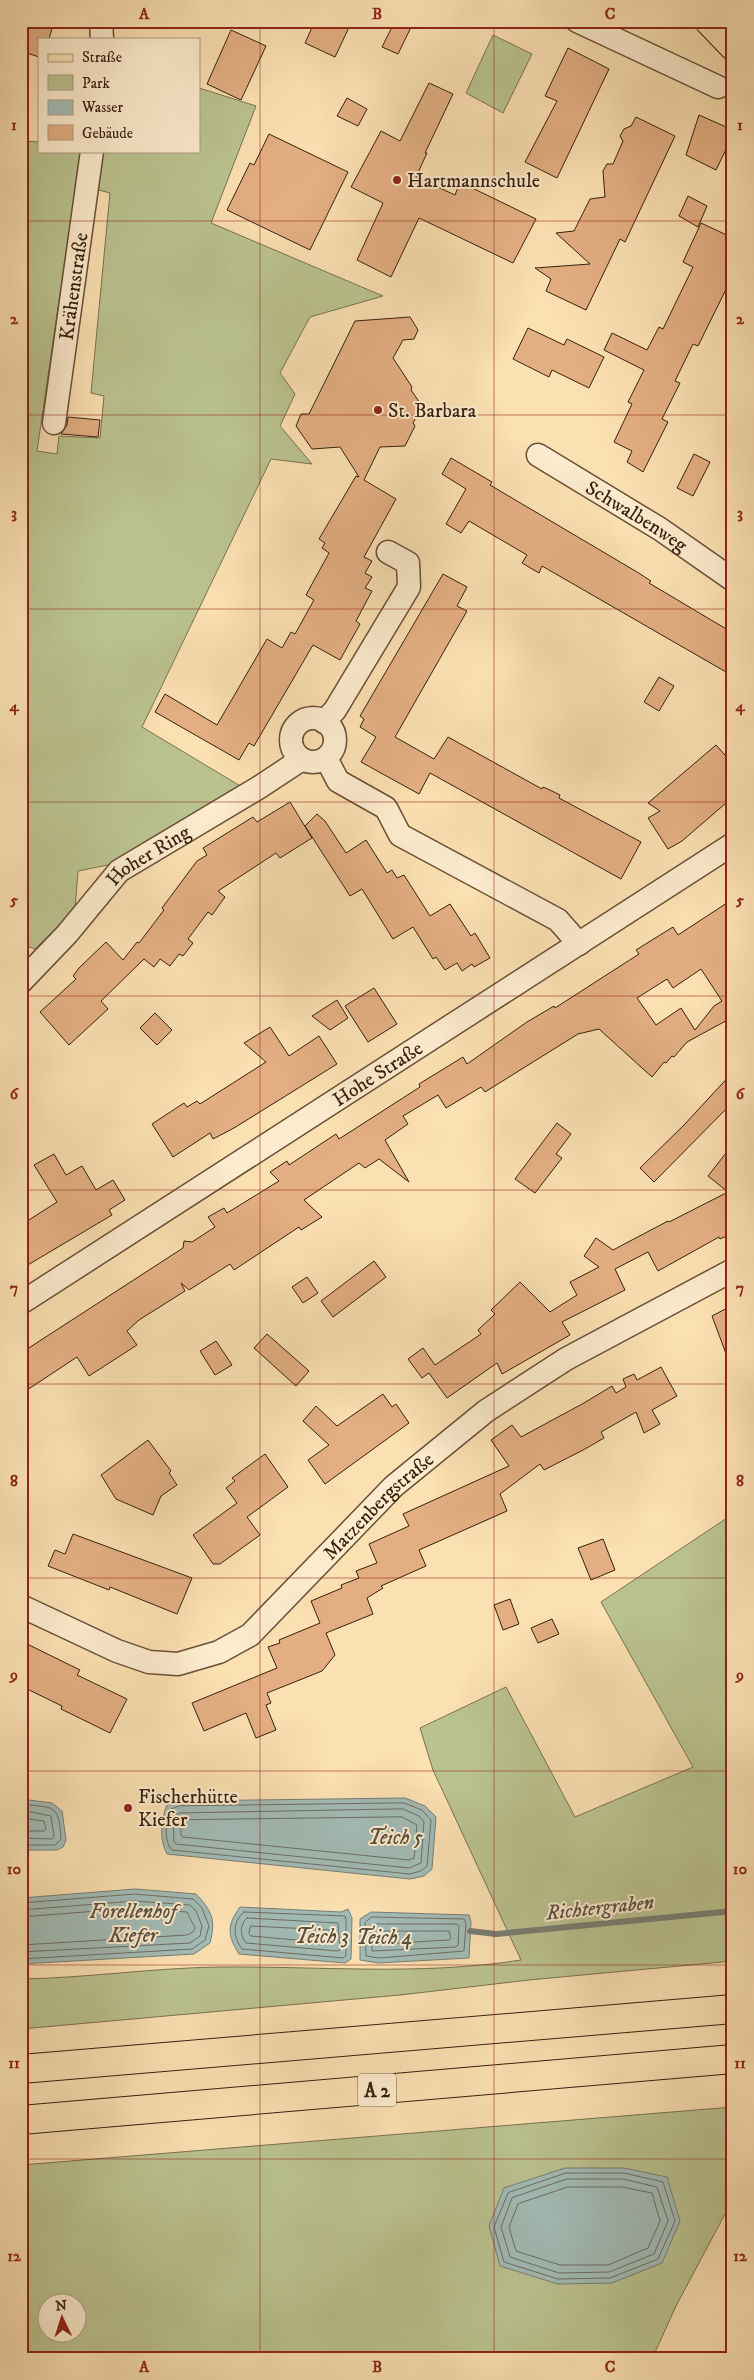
<svg xmlns="http://www.w3.org/2000/svg" width="754" height="2380" viewBox="0 0 754 2380" font-family="'IM FELL DW Pica',serif">
<style>
.green{fill:#bac390;stroke:#79714f;fill-rule:evenodd}
.water{fill:#a2bbb6;stroke:#787d73}
.lines{fill:none;stroke-linecap:round;stroke-linejoin:round}
.shore{stroke:#6d6d62;stroke-width:1}
.stream{stroke:#787d73;stroke-width:6}
.building{fill:#e3af82;stroke:#381f0e;fill-rule:evenodd}
.minor-casing{stroke:#694f37;stroke-width:25}
.major-casing{stroke:#381f0e;stroke-width:30}
.highway-casing{stroke:#381f0e;stroke-width:30}
.minor{stroke:#fcebcd;stroke-width:22}
.major{stroke:#fbe0b2;stroke-width:28}
.highway{stroke:#fbe0b2;stroke-width:28}
.grid{fill:none;stroke:#8f2418;stroke-width:1;stroke-opacity:0.55}
.poi-dot{fill:#8f2418;stroke:#fcebcd;stroke-width:2}
.labels{text-anchor:middle;stroke-width:4;stroke-linejoin:round;paint-order:stroke}
.shield{fill:#fcebcd;stroke:#735c47;stroke-width:1}
.shield-label{font-size:19px;font-weight:bold;fill:#381f0e}
.poi-label{font-size:20px;fill:#381f0e;stroke:#fcebcd;text-anchor:start}
.street-label{font-size:20px;fill:#381f0e;stroke:#fcebcd}
.water-label{font-size:21px;font-style:italic;fill:#584e40;stroke:#fcebcd}
.neatline{fill:none;stroke:#8f2418;stroke-width:2}
.grid-label{font-size:16px;text-anchor:middle;font-weight:bold;fill:#8f2418}
</style>
<rect width="100%" height="100%" fill="#fbe0b2"/>
<filter id="stains"><feTurbulence type="fractalNoise" baseFrequency=".004" numOctaves="4"/><feColorMatrix values="0 0 0 0 .2 0 0 0 0 .09 0 0 0 0 .02 0 0 0 .5 -.17"/></filter>
<radialGradient id="worn" r=".72"><stop offset=".6" stop-color="#630" stop-opacity="0"/><stop offset="1" stop-color="#630" stop-opacity=".3"/></radialGradient>
<!-- green -->
<g class="green">
<polygon points="493,35 532,54 503,113 466,93"/>
<polygon points="199,88 256,106 211,223 383,296 310,317 280,373 295,394 280,426 312,464 271,459 142,727 242,787 123,862 78,871 75,909 35,949 21,944 21,141 39,142 39,151 81,151 37,451 57,454 59,436 100,438 104,396 91,393 110,193 95,189 100,151 199,151"/>
<path d="M733 1514V1961L529 1980 400 1995 21 2029V1979C87 1978 152 1968 218 1967 319 1966 421 1976 521 1960L433 1770 420 1728 506 1687 575 1817 693 1767 601 1602Z"/>
<path d="M733 2107V2199L676 2306 652 2359H21V2165ZM48 2302H78V2332H48Z"/>
</g>
<!-- water -->
<g class="water">
<path d="M405 1798 425 1806 436 1817 432 1869 424 1876 410 1879 167 1854C159 1839 161 1820 167 1805L178 1801Z"/>
<polygon points="21,1799 52,1803 62,1811 66,1840 63,1847 57,1850 21,1850"/>
<path d="M135 1889 196 1894C212 1911 216 1920 210 1943L194 1954 21 1964V1898Z"/>
<path d="M240 1907 341 1912 348 1909 352 1918 351 1959 345 1963 239 1954C227 1935 227 1925 240 1907Z"/>
<polygon points="371,1912 469,1915 471,1922 469,1958 378,1963 360,1960 360,1919"/>
<polygon points="565,2168 624,2168 667,2177 680,2221 662,2263 612,2283 558,2284 500,2266 489,2226 504,2188"/>
</g>
<g class="lines">
<!-- shore -->
<g class="shore">
<path d="M404 1803 422 1810 431 1820 427 1866 421 1871 410 1874 172 1850C163 1841 166 1819 171 1809L179 1806Z"/>
<path d="M21 1804C54 1808 59 1803 61 1839L55 1845H21"/>
<polygon points="403,1809 419,1816 424,1822 421,1863 409,1868 176,1844 174,1842 173,1820 176,1814 180,1813"/>
<polyline points="21,1810 51,1816 54,1836 52,1839 21,1838"/>
<polygon points="402,1817 417,1825 414,1858 409,1860 183,1837 181,1835 181,1822 183,1820"/>
<polyline points="21,1818 44,1821 46,1829 44,1831 21,1831"/>
<polyline points="21,1903 135,1894 193,1899 202,1908 209,1926 205,1940 192,1949 21,1959"/>
<polyline points="21,1910 135,1901 190,1905 196,1911 202,1926 200,1936 190,1943 21,1952"/>
<path d="M244 1912 345 1916 346 1919V1956L343 1958 242 1949C233 1937 232 1922 244 1912Z"/>
<polyline points="21,1917 135,1908 187,1912 195,1928 193,1932 187,1935 21,1945"/>
<polygon points="372,1917 464,1919 466,1923 464,1951 379,1958 366,1956 365,1923"/>
<path d="M247 1918 338 1923 340 1950 337 1951 246 1943C240 1936 239 1925 247 1918Z"/>
<polygon points="374,1924 457,1924 459,1926 458,1945 456,1947 372,1951 371,1926"/>
<polygon points="251,1926 330,1930 332,1932 332,1941 330,1943 251,1936 249,1934"/>
<polygon points="380,1931 449,1931 451,1938 449,1940 380,1944 378,1934"/>
<polygon points="566,2173 624,2173 663,2182 675,2221 658,2259 610,2278 558,2279 504,2262 494,2227 508,2193"/>
<polygon points="567,2179 623,2179 657,2187 668,2221 654,2254 609,2272 559,2273 510,2257 501,2227 512,2198"/>
<polygon points="568,2187 622,2187 652,2193 660,2221 648,2248 608,2265 560,2265 516,2251 509,2227 518,2204"/>
</g>
<!-- stream -->
<g class="stream">
<polyline points="730,1776 733,1779"/>
<polyline points="470,1931 496,1934 733,1911"/>
</g>
</g>
<!-- building -->
<g class="building">
<polygon points="21,21 54,21 49,39 39,39 39,57 21,51"/>
<polygon points="315,21 352,21 335,57 305,43"/>
<polygon points="395,21 414,21 398,54 382,47"/>
<polygon points="231,30 266,46 241,100 207,84"/>
<polygon points="568,48 609,69 557,178 525,162 557,101 545,96"/>
<polygon points="429,83 453,94 425,153 427,153 416,177 455,195 460,182 536,219 513,263 419,218 391,277 357,260 383,203 351,187 381,131 400,141"/>
<polygon points="347,98 367,109 358,126 337,116"/>
<polygon points="699,115 733,130 733,135 716,170 686,155"/>
<polygon points="636,117 675,136 625,242 620,239 586,310 546,291 551,279 535,268 590,264 556,233 574,231 590,199 605,197 603,171 607,164 613,164 623,141 620,136 624,129 631,126"/>
<polygon points="269,134 348,172 310,250 227,210 250,163 254,165"/>
<polygon points="688,196 707,206 698,227 679,216"/>
<polygon points="701,223 733,238 733,275 698,346 693,344 675,381 680,383 662,419 668,422 643,472 627,462 632,451 614,442 632,404 628,402 644,370 604,350 612,333 647,350 659,327 663,329 693,267 683,262"/>
<polygon points="410,317 418,330 414,339 403,340 393,358 412,387 411,390 422,406 413,423 415,426 405,446 380,447 364,480 396,499 364,557 372,561 365,573 372,577 365,588 372,591 356,621 360,624 340,660 313,645 254,746 249,743 239,760 155,712 165,694 217,725 267,639 282,648 291,632 295,634 314,600 306,595 329,553 322,548 325,543 319,539 356,476 359,477 340,447 312,449 296,426 301,414 309,414 355,321"/>
<polygon points="528,328 564,345 567,339 604,357 589,388 552,370 549,377 513,359"/>
<polygon points="68,417 100,420 98,437 61,434 67,425"/>
<polygon points="694,454 710,462 693,496 677,488"/>
<polygon points="451,458 492,482 490,485 637,572 651,581 649,583 733,633 733,676 542,566 539,573 522,563 527,555 469,521 461,533 446,524 466,489 442,474"/>
<polygon points="443,574 467,587 457,606 467,611 395,737 434,759 448,737 542,789 543,787 552,791 560,795 559,798 641,842 621,879 430,773 419,794 361,762 376,737 360,727 364,719 360,716"/>
<polygon points="659,677 674,686 659,711 644,702"/>
<polygon points="716,745 733,764 733,797 682,841 668,849 648,818 660,811 648,803"/>
<polygon points="290,802 312,838 280,858 276,853 218,891 225,897 212,915 208,912 188,939 193,943 183,956 179,954 170,966 160,959 154,967 144,959 101,1001 108,1009 69,1045 40,1012 76,979 73,976 79,968 106,942 123,960 137,942 139,943 164,910 162,908 197,861 207,855 203,848 253,817 257,822"/>
<polygon points="317,814 325,821 346,853 366,840 387,873 392,870 397,878 404,875 430,916 450,904 471,936 475,933 490,958 474,967 472,964 462,971 457,963 445,970 436,957 433,959 413,927 393,939 362,889 350,896 305,826"/>
<path d="M733 899V1017L687 1042 674 1057 672 1056 666 1063 664 1062 652 1077 599 1029 578 1034 485 1092 481 1087 446 1108 438 1095 403 1116 408 1124 385 1140 409 1182 379 1159 365 1168 359 1163 304 1200 322 1217 301 1230 299 1227 234 1270 230 1264 189 1290 181 1283 185 1291 139 1320 127 1331 137 1345 89 1376 77 1357 21 1394V1353L183 1248 184 1241 192 1242 215 1227 208 1217 224 1208 227 1213 279 1181 270 1172 287 1161 289 1165 336 1134 339 1139 420 1087 419 1084 463 1057 467 1064 527 1022 554 1006 555 1008 639 954 636 950 673 927 678 935ZM701 969 722 1001 714 1006 695 1030 681 1008 656 1025 637 998 667 979 673 988Z"/>
<polygon points="374,988 397,1024 368,1042 345,1006"/>
<polygon points="337,1000 348,1018 330,1030 312,1016"/>
<polygon points="155,1013 172,1030 157,1045 140,1028"/>
<polygon points="270,1027 289,1056 319,1036 337,1064 234,1128 213,1139 210,1133 173,1157 152,1124 184,1103 187,1107 197,1101 200,1104 266,1062 244,1043"/>
<polygon points="733,1072 733,1102 654,1182 640,1168 684,1125"/>
<polygon points="557,1123 571,1134 556,1154 562,1158 535,1193 515,1179"/>
<polygon points="733,1144 733,1233 720,1239 719,1237 658,1271 648,1252 615,1269 625,1290 562,1322 570,1335 502,1374 497,1363 447,1398 429,1373 422,1378 408,1359 423,1348 435,1365 481,1334 478,1330 495,1314 491,1310 520,1282 550,1312 577,1295 570,1282 599,1267 584,1256 596,1238 613,1250 668,1221 669,1222 728,1192 708,1176"/>
<polygon points="54,1154 66,1175 82,1166 96,1190 113,1180 125,1200 109,1210 112,1215 21,1269 21,1225 57,1202 34,1165"/>
<polygon points="374,1261 386,1277 333,1317 321,1301"/>
<polygon points="307,1277 318,1293 303,1303 292,1287"/>
<polygon points="733,1305 733,1366 731,1367 712,1316"/>
<polygon points="267,1334 309,1371 296,1386 254,1348"/>
<polygon points="216,1341 232,1365 215,1375 200,1351"/>
<polygon points="661,1367 677,1396 652,1410 660,1424 644,1433 636,1412 601,1432 604,1438 585,1449 544,1470 540,1464 500,1494 507,1511 419,1550 426,1566 381,1586 383,1588 367,1598 373,1614 326,1633 335,1655 322,1671 267,1693 271,1703 266,1705 276,1730 256,1738 246,1713 204,1731 192,1703 277,1668 268,1647 280,1643 279,1640 320,1623 311,1601 342,1588 341,1585 359,1578 356,1571 377,1563 369,1544 409,1526 403,1514 509,1466 491,1440 512,1425 521,1437 584,1403 612,1386 616,1393 626,1387 623,1379 634,1374 637,1380"/>
<polygon points="383,1394 392,1407 396,1404 409,1423 325,1484 308,1460 329,1445 303,1421 316,1406 337,1426"/>
<polygon points="148,1440 171,1471 169,1473 177,1485 161,1496 153,1515 116,1499 101,1475"/>
<polygon points="265,1454 288,1487 247,1517 260,1535 220,1564 213,1564 193,1535 237,1503 226,1488 235,1481 232,1478"/>
<polygon points="73,1534 192,1578 177,1614 110,1587 109,1590 48,1566 55,1550 65,1554"/>
<polygon points="603,1539 615,1570 591,1580 578,1548"/>
<polygon points="510,1599 519,1624 503,1630 494,1605"/>
<polygon points="552,1619 559,1634 538,1643 531,1628"/>
<polygon points="21,1641 80,1670 77,1675 127,1699 110,1733 61,1709 62,1706 21,1686"/>
</g>
<g class="lines">
<!-- minor casing -->
<g class="minor-casing">
<g id="minor">
<polyline points="101,21 102,39"/>
<polyline points="577,21 718,87"/>
<path id="s1" d="M54 423 92 151"/>
<path id="s2" d="M538 455 660 529 733 580"/>
<circle cx="313" cy="740" r="22"/>
<polyline points="324,722 335,710 409,587 408,563 388,552"/>
<polyline points="326,758 338,781 386,808 400,835 558,920 579,944"/>
<path id="s3" d="M21 982 67 934 119 871 258 788 302 759"/>
<path id="s4" d="M21 1303 733 844"/>
<path id="s5" d="M21 1606 117 1651 149 1662 178 1664 219 1652 250 1635 394 1486 486 1411 566 1359 733 1270"/>
</g>
</g>
<!-- major casing -->
<g class="major-casing">
<polyline id="major" points="709,21 733,46"/>
</g>
<!-- highway casing -->
<g class="highway-casing">
<g id="highway">
<polyline points="21,2069 733,2009"/>
<polyline points="21,2120 733,2059"/>
</g>
</g>
<!-- minor -->
<use href="#minor" class="minor"/>
<!-- major -->
<use href="#major" class="major"/>
<!-- highway -->
<use href="#highway" class="highway"/>
</g>
<!-- grid -->
<path class="grid" d="M260 21V2359M494 21V2359M21 221H733M21 415H733M21 609H733M21 802H733M21 996H733M21 1190H733M21 1384H733M21 1578H733M21 1771H733M21 1965H733M21 2159H733"/>
<!-- markers -->
<g class="poi-dot">
<circle cx="397" cy="180" r="5"/>
<circle cx="378" cy="410" r="5"/>
<circle cx="128" cy="1808" r="5"/>
</g>
<g class="labels">
<!-- shield labels -->
<rect class="shield" x="358" y="2073.5" width="38" height="33" rx="4"/>
<g class="shield-label">
<text x="377" y="2097">A 2</text>
</g>
<!-- poi labels -->
<g class="poi-label">
<text x="407" y="187">Hartmannschule</text>
<text x="388" y="417">St. Barbara</text>
<text x="138" y="1803">Fischerhütte<tspan x="138" dy="23">Kiefer</tspan></text>
</g>
<!-- street labels -->
<g class="street-label">
<text dy="7" stroke="none"><textPath href="#s1" startOffset="138">Krähenstraße</textPath></text>
<text dy="7" stroke="none"><textPath href="#s2" startOffset="116">Schwalbenweg</textPath></text>
<text dy="7" stroke="none"><textPath href="#s3" startOffset="181">Hoher Ring</textPath></text>
<text dy="7" stroke="none"><textPath href="#s4" startOffset="424">Hohe Straße</textPath></text>
<text dy="7" stroke="none"><textPath href="#s5" startOffset="429">Matzenbergstraße</textPath></text>
</g>
<!-- water labels -->
<g class="water-label">
<text x="395" y="1844">Teich 5</text>
<text transform="translate(600 1907) rotate(-6)" y="7">Richtergraben</text>
<text x="133" y="1918">Forellenhof<tspan x="133" dy="24">Kiefer</tspan></text>
<text x="322" y="1943">Teich 3</text>
<text x="384" y="1944">Teich 4</text>
</g>
</g>
<!-- margin -->
<rect width="754" height="2380" fill="none" stroke="#fbe0b2" stroke-width="55"/>
<!-- legend -->
<rect x="38" y="38" width="162" height="115" fill="#fcebcd" stroke="#ae9981"/>
<rect x="48" y="54" width="25" height="8" fill="#fbe0b2" stroke="#ae9981"/>
<text x="82" y="62" font-size="15" fill="#381f0e">Straße</text>
<rect x="48" y="75" width="25" height="15" fill="#bac390" stroke="#ae9981"/>
<text x="82" y="88" font-size="15" fill="#381f0e">Park</text>
<rect x="48" y="100" width="25" height="15" fill="#a2bbb6" stroke="#ae9981"/>
<text x="82" y="112" font-size="15" fill="#381f0e">Wasser</text>
<rect x="48" y="125" width="25" height="15" fill="#e3af82" stroke="#ae9981"/>
<text x="82" y="138" font-size="15" fill="#381f0e">Gebäude</text>
<!-- north arrow -->
<g transform="translate(62 2318) rotate(356)"><circle r="24" fill="#fcebcd" stroke="#ae9981"/>
<path d="M0-4L9 19L0 12L-9 19Z" fill="#8f2418"/>
<text y="-8" font-size="14" font-weight="bold" text-anchor="middle" fill="#381f0e">N</text>
</g>
<rect x="28" y="28" width="698" height="2324" class="neatline"/>
<g class="grid-label">
<text x="144" y="19">A</text>
<text x="377" y="19">B</text>
<text x="610" y="19">C</text>
<text x="14" y="130">1</text>
<text x="740" y="130">1</text>
<text x="14" y="324">2</text>
<text x="740" y="324">2</text>
<text x="14" y="518">3</text>
<text x="740" y="518">3</text>
<text x="14" y="711">4</text>
<text x="740" y="711">4</text>
<text x="14" y="905">5</text>
<text x="740" y="905">5</text>
<text x="14" y="1099">6</text>
<text x="740" y="1099">6</text>
<text x="14" y="1293">7</text>
<text x="740" y="1293">7</text>
<text x="14" y="1486">8</text>
<text x="740" y="1486">8</text>
<text x="14" y="1680">9</text>
<text x="740" y="1680">9</text>
<text x="14" y="1874">10</text>
<text x="740" y="1874">10</text>
<text x="14" y="2068">11</text>
<text x="740" y="2068">11</text>
<text x="14" y="2261">12</text>
<text x="740" y="2261">12</text>
<text x="144" y="2372">A</text>
<text x="377" y="2372">B</text>
<text x="610" y="2372">C</text>
</g>
<rect width="100%" height="100%" filter="url(#stains)"/>
<rect width="100%" height="100%" fill="url(#worn)"/>
</svg>
